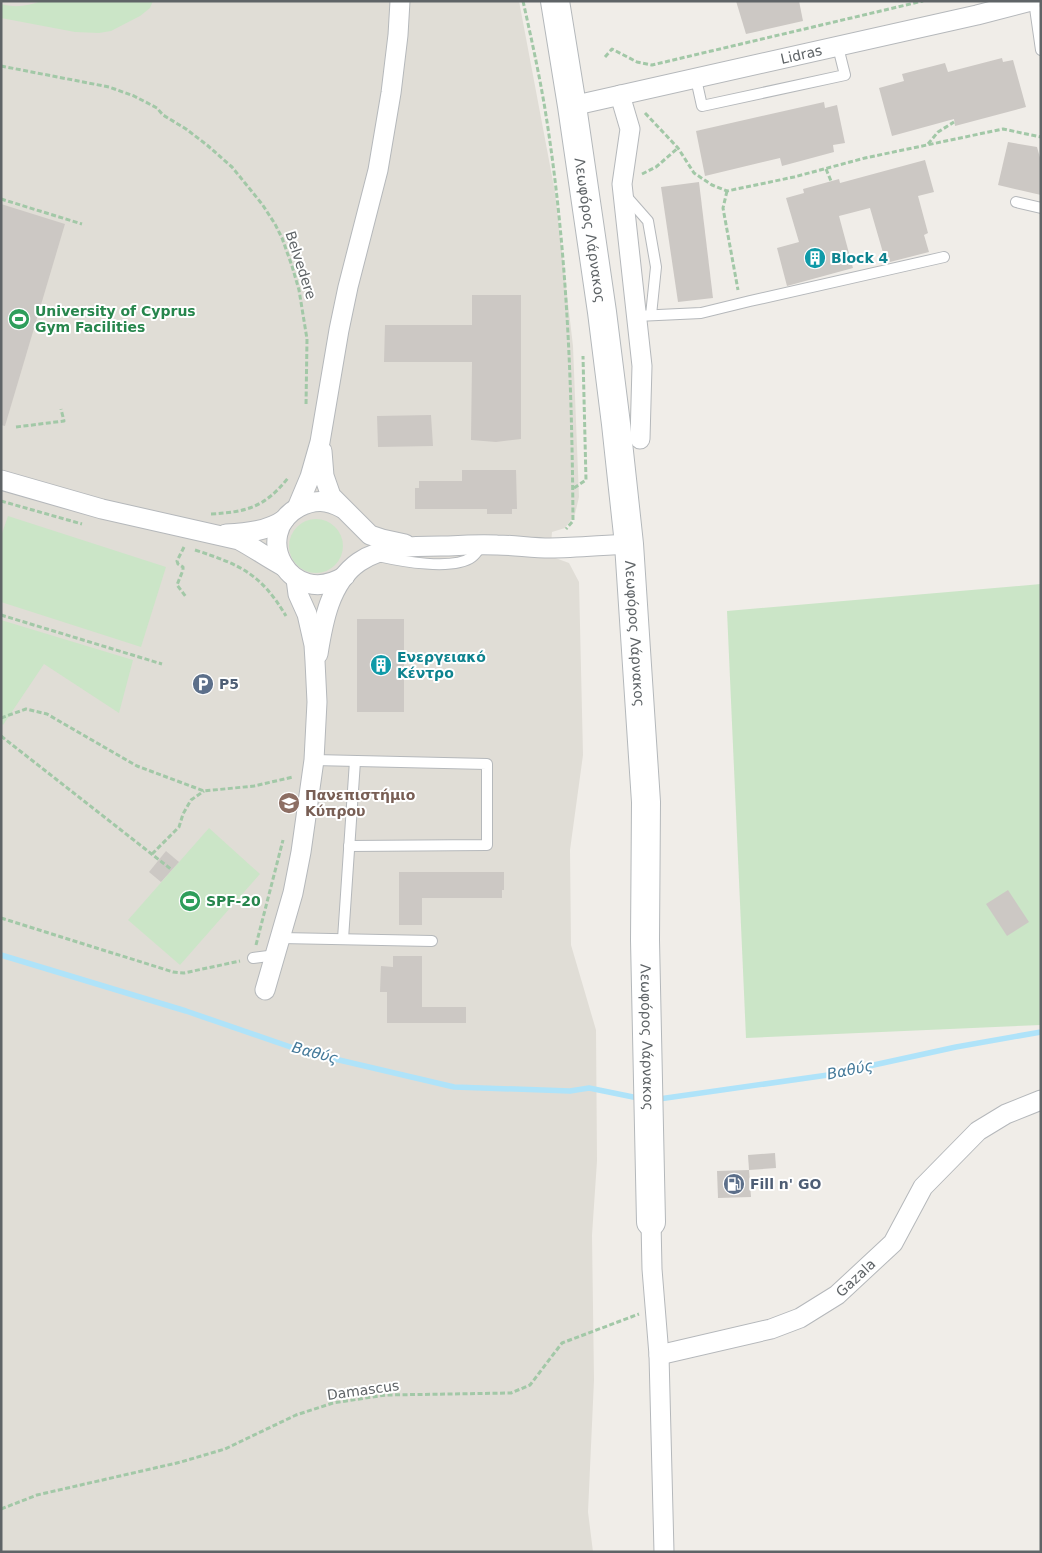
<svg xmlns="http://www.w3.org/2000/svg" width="1042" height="1553" viewBox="0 0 1042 1553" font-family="'DejaVu Sans',sans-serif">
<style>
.education{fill:#e0ddd6}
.green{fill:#cbe5c7}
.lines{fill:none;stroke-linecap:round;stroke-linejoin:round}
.stream{stroke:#afe3f9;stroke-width:5.5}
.building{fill:#ccc8c4}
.service-casing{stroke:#b5b8bb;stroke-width:12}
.minor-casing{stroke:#b5b8bb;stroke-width:21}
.secondary-casing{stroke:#b4b8bb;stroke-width:30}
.path{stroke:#a2c8a7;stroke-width:3;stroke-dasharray:5 2.5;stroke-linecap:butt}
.service{stroke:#fff;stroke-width:10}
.minor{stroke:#fff;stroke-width:19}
.secondary{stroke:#fff;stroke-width:28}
.labels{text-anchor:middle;stroke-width:4;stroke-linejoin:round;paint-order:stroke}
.street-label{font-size:14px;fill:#5f6467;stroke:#fff}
.culture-label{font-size:14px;font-weight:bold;fill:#0d838f;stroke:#fff;text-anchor:start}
.leisure-label{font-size:14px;font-weight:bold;fill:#27864d;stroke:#fff;text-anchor:start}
.service-label{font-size:14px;font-weight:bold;fill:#4e5e75;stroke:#fff;text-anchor:start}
.education-label{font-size:14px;font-weight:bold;fill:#785e54;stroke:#fff;text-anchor:start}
.water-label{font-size:15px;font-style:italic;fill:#457a9a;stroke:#fff}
</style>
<rect width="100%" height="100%" fill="#f0ede8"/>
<!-- education -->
<polygon class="education" points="1,1 519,1 555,192 573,346 579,497 575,514 565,528 552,532 550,556 569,563 579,582 583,755 570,850 571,945 596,1030 597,1161 592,1235 594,1380 588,1512 593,1552 1,1552"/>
<!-- green -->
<g class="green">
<path d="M41 1H153L150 8 140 16 111 31 99 33 75 32 1 18V4C15 8 28 6 41 1Z"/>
<polygon points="8,516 166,567 141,647 1,602 1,536"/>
<circle cx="316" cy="546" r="27"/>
<polygon points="1041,584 1041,1025 746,1038 727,611"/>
<polygon points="1,620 133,660 119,713 44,664 3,725 1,723"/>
<polygon points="209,828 260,874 180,965 128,920"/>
</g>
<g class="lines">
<!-- stream -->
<g class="stream">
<polyline points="1,955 186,1011 305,1052 454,1087 570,1091 589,1088 638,1098"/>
<polyline points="659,1099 828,1075 956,1047 1041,1032"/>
</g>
</g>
<!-- building -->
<g class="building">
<polygon points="736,1 799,1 803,21 746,34"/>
<polygon points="1002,58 1003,62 1013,60 1026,107 955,126 954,119 892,136 879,88 904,81 902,74 945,63 948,72"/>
<polygon points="824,102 825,108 837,105 845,143 833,145 834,152 782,166 780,158 705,176 696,131"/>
<polygon points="1008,142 1037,147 1041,161 1041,195 998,185"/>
<polygon points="925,160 934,192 918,196 928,233 924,235 929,252 886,263 870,208 839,216 853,268 787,286 777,248 799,242 786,198 804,193 803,189 839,179 840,183"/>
<polygon points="699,182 713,298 678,302 661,187"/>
<polygon points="1,204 65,224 5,426 1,425"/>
<polygon points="472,295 521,295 521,439 496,442 471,440 472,362 384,362 385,325 472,325"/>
<polygon points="431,415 433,446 378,447 377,416"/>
<polygon points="462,470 516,470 517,509 512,509 512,514 487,514 487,509 415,509 415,488 419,488 419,481 462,481"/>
<rect x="357" y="619" width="47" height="93"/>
<polygon points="166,851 179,862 161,882 149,872"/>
<polygon points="399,872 504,872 504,890 502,890 502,898 422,898 422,925 399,925"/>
<polygon points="1008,890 1029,922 1007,936 986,904"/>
<polygon points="393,956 422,956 422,1007 466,1007 466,1023 387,1023 387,992 380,992 381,966 393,967"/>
<polygon points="775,1153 776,1168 749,1170 748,1155"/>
<polygon points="749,1170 751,1197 718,1198 717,1171"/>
</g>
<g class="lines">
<!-- service casing -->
<g class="service-casing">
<g id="service">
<polyline points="1034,1 1041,50"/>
<polyline points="696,79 702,106 845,75 838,47"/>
<polyline points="626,196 648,221 656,267 651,315"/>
<polyline points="1016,202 1041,208"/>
<polyline points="637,316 701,313 750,301 944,257"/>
<path d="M378 556C400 561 453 571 472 557 476 554 479 549 482 545"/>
<polyline points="314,760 487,764 487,845 349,846"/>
<polyline points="281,938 432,941"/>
<polyline points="343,939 355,761"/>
<polyline points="253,958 276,955"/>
</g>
</g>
<!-- minor casing -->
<g class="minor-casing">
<g id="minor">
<polyline points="620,95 630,129 622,184 642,366 640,439"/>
<path id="s1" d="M572 106 977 15 1031 1"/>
<polyline points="322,451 324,476 331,496 370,535 382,539 405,544"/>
<path d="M1 480 102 509 239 540C254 548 268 558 283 566"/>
<polyline points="297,508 310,477 320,442 339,330 348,287 378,170 391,93 398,35 400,1"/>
<path d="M342 508C327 500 315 499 299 507 250 534 290 610 345 576"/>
<path d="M226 534C247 533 268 531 285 519"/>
<path d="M318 654C323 622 330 582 359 562 384 545 418 546 447 546 464 545 480 544 497 545 514 545 532 548 550 548 576 548 603 545 629 544"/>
<polyline points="265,990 293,893 301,852 314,760 317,702 315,661 314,645 307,614 298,594 296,579"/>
<polyline points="651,1222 652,1269 659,1355 664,1552"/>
<path id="s2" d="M659 1355 771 1329 800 1318 837 1295 893 1243 923 1187 978 1131 1006 1114 1041 1100"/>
</g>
</g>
<!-- secondary casing -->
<g class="secondary-casing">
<g id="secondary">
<path id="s3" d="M555 1 572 106 602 312 616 424 629 544 646 802 645 940 651 1222"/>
</g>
</g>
<!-- path -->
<g class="path">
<path d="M523 1C531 37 539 73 545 109 567 245 572 383 573 521L566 529"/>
<polyline points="605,57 612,49 637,62 652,65 923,1"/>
<polyline points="1,66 109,87 134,96 157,108 163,115 186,129 207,145 232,167 262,204 275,224 282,238 292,266 299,290 307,339 306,406"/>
<polyline points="645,113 678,148 694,173 712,185 727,191 794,177 865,158 1003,129 1041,137"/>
<polyline points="928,144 938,132 954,122"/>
<polyline points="826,169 831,181"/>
<polyline points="642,174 656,167 678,148"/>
<polyline points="727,191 723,208 738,290"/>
<polyline points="1,199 82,224"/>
<polyline points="16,427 64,421 61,409"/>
<polyline points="574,488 586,480 583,356"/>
<polyline points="1,501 82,524"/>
<path d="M211 514C247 512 265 507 288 478"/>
<polyline points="184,547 177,561 178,564 183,567 183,570 177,585 186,597"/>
<path d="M195 550C241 565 261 574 286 616"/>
<polyline points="1,615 162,664"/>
<polyline points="1,718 26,709 47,714 137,766 204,791 254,786 293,777"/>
<polyline points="1,736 172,870"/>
<polyline points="152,854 179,827 183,814 191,800 204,791"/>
<polyline points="1,918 173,972 184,973 240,961"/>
<polyline points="256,945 283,840"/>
<polyline points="1,1509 37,1495 181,1462 225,1449 296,1415 333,1403 386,1395 511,1393 530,1385 562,1343 639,1314"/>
</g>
<!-- service -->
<use href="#service" class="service"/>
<!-- minor -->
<use href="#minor" class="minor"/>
<!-- secondary -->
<use href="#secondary" class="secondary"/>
</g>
<!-- icons -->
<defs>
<g id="building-disc" transform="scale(1.125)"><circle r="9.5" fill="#0f9aa8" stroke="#fff"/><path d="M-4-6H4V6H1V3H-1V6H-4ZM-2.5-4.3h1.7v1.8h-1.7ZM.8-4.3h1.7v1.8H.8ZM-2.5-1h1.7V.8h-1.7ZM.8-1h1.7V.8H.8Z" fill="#fff"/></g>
<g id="stadium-disc" transform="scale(1.125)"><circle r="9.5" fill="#2e9e5b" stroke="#fff"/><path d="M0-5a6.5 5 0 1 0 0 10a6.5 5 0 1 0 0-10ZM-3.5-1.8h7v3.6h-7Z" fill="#fff"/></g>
<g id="parking-disc" transform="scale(1.125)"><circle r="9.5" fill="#5c6f8a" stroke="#fff"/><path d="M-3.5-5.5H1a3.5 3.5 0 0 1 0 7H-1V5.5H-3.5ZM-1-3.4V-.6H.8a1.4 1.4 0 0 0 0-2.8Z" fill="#fff"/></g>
<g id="university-disc" transform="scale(1.125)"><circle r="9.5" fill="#8d6e63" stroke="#fff"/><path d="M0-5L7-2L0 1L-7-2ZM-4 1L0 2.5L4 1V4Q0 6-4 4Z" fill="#fff"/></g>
<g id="fuel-disc" transform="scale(1.125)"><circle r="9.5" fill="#5c6f8a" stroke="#fff"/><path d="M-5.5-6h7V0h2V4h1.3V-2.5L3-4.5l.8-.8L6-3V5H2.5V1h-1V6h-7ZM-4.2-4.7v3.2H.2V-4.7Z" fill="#fff"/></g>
</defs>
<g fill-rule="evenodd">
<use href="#building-disc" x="815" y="258"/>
<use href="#stadium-disc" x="19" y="319"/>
<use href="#building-disc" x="381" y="665"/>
<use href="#parking-disc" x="203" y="684"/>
<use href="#university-disc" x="289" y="803"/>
<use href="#stadium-disc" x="190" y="901"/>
<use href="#fuel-disc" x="734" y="1184"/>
</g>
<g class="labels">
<!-- street labels -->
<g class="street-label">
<text dy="5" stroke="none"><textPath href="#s1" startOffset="235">Lidras</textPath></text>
<text dy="5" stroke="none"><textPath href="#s3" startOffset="232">Λεωφόρος Λάρνακος</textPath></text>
<text transform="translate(301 265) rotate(72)" y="5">Belvedere</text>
<text dy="5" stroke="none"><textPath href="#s3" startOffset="638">Λεωφόρος Λάρνακος</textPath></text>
<text dy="5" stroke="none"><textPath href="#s3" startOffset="1042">Λεωφόρος Λάρνακος</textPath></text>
<text dy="5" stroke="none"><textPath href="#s2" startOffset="215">Gazala</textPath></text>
<text transform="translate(363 1390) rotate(-8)" y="5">Damascus</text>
</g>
<!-- culture labels -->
<g class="culture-label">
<text x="831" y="263">Block 4</text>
<text x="397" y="662">Ενεργειακό<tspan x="397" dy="16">Κέντρο</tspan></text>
</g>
<!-- leisure labels -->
<g class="leisure-label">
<text x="35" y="316">University of Cyprus<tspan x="35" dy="16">Gym Facilities</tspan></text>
<text x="206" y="906">SPF-20</text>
</g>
<!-- service labels -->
<g class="service-label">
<text x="219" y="689">P5</text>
<text x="750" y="1189">Fill n' GO</text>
</g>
<!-- education labels -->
<g class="education-label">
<text x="305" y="800">Πανεπιστήμιο<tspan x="305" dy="16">Κύπρου</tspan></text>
</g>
<!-- water labels -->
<g class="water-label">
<text transform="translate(315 1053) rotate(15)" y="5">Βαθύς</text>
<text transform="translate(850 1070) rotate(-11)" y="5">Βαθύς</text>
</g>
</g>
<!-- border -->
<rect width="1042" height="1553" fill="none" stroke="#5f6467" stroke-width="5"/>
</svg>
